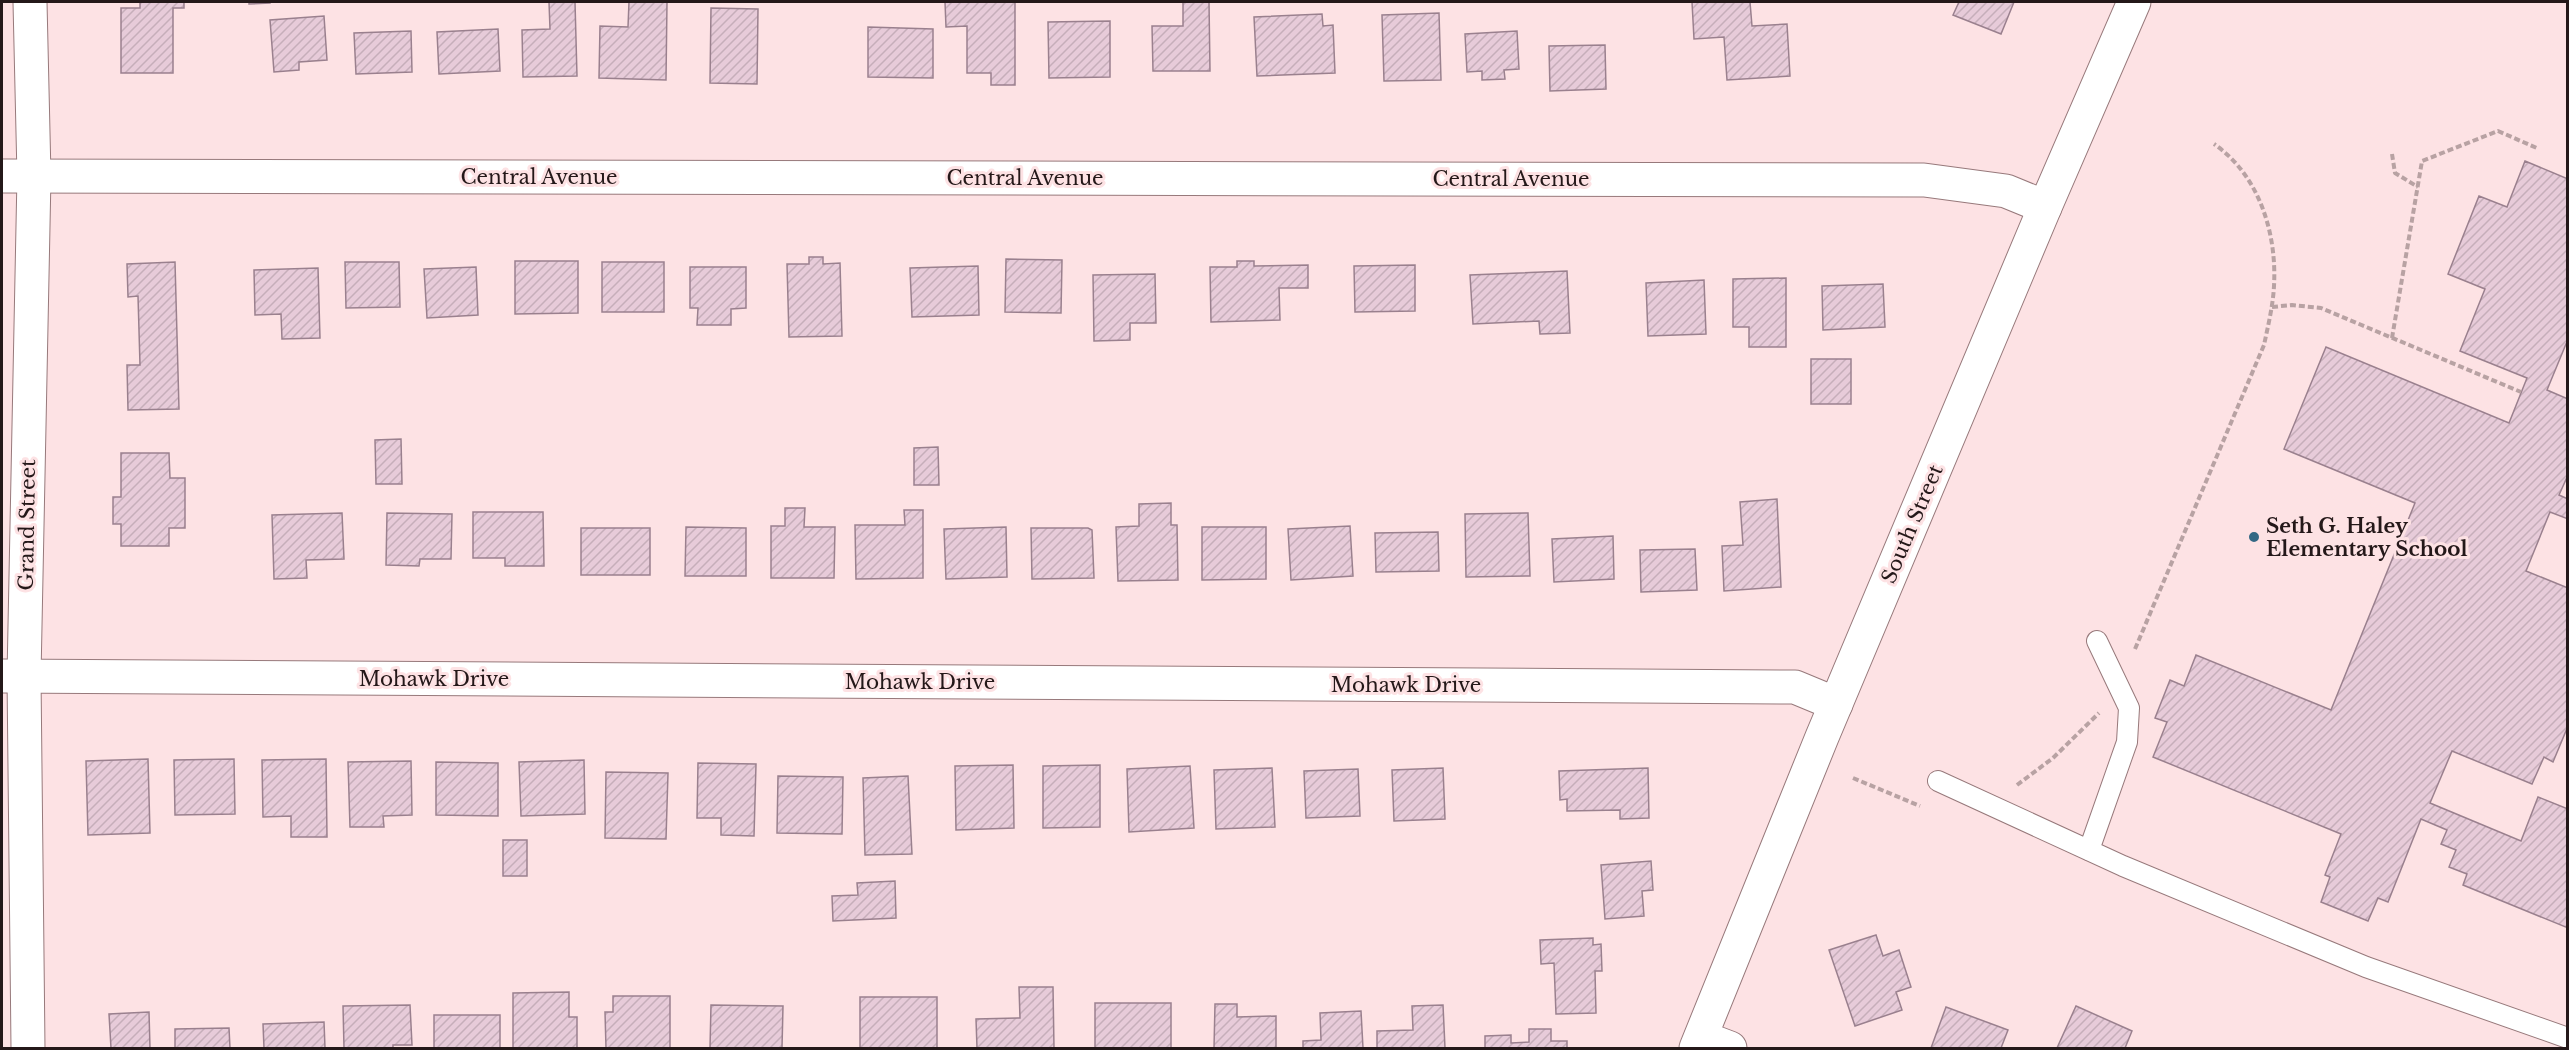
<svg xmlns="http://www.w3.org/2000/svg" width="2569" height="1050" viewBox="0 0 2569 1050" font-family="'Libre Baskerville',serif">
<style>
.building{fill:url(#building-hatch);stroke:#9a808e;stroke-width:1.5}
.lines{fill:none;stroke-linecap:round;stroke-linejoin:round}
.lane-casing{stroke:#97797b;stroke-width:22}
.street-casing{stroke:#97797b;stroke-width:35}
.path{stroke:#b8a2a3;stroke-width:4;stroke-dasharray:6 3;stroke-linecap:butt}
.lane{stroke:#fff;stroke-width:20}
.street{stroke:#fff;stroke-width:33}
.poi-dot{fill:#336884;stroke:#fde2e4;stroke-width:2}
.labels{text-anchor:middle;stroke-width:6;stroke-linejoin:round;paint-order:stroke}
.street-label{font-size:20px;fill:#241819;stroke:#fde2e4}
.poi-label{font-size:20px;font-weight:bold;fill:#241819;stroke:#fde2e4;text-anchor:start}
</style>
<defs>
<pattern id="building-hatch" width="6" height="6" patternUnits="userSpaceOnUse" patternTransform="scale(1.5)"><rect width="6" height="6" fill="#e7cbd9"/><path d="M-1 1l2-2M0 6l6-6M5 7l2-2" fill="none" stroke="#c6aeba"/></pattern>
</defs>
<rect width="100%" height="100%" fill="#fde2e4"/>
<!-- building -->
<g class="building">
<polygon points="140,2 184,2 184,8 173,8 173,73 121,73 121,8 140,8"/>
<polygon points="249,2 270,2 270,3 249,4"/>
<polygon points="549,2 575,2 577,76 523,77 522,30 550,29"/>
<polygon points="629,2 667,2 666,80 599,78 600,26 628,27"/>
<polygon points="945,2 1015,2 1015,85 991,85 991,73 967,73 967,26 946,27"/>
<polygon points="1183,2 1209,2 1210,71 1153,71 1152,26 1183,26"/>
<polygon points="1692,2 1750,2 1752,26 1787,24 1790,76 1727,80 1724,37 1694,39"/>
<polygon points="1959,2 2014,2 2001,34 1953,15"/>
<polygon points="711,8 758,9 757,84 710,83"/>
<polygon points="1439,13 1441,80 1384,81 1382,15"/>
<polygon points="1322,14 1323,26 1333,25 1335,73 1257,76 1254,17"/>
<polygon points="324,16 327,60 299,62 299,70 274,72 270,20"/>
<polygon points="1110,21 1110,77 1049,78 1048,22"/>
<polygon points="868,27 933,29 933,78 868,77"/>
<polygon points="498,29 500,71 439,74 437,32"/>
<polygon points="411,31 412,72 356,74 354,33"/>
<polygon points="1517,31 1519,69 1504,70 1505,79 1482,80 1482,71 1467,72 1465,34"/>
<polygon points="1605,45 1606,89 1550,91 1549,46"/>
<polygon points="2525,161 2568,179 2568,345 2566,344 2547,390 2568,399 2568,475 2559,495 2568,499 2568,519 2550,512 2526,571 2568,588 2568,726 2553,762 2544,757 2532,784 2452,751 2430,803 2521,841 2538,797 2568,809 2568,928 2463,885 2467,874 2449,867 2456,850 2441,844 2447,830 2421,819 2388,902 2378,898 2368,921 2321,902 2330,877 2325,875 2341,834 2153,757 2167,722 2155,718 2170,680 2184,686 2196,655 2331,710 2415,503 2284,449 2326,347 2509,423 2527,378 2460,351 2485,289 2448,274 2479,196 2507,207"/>
<polygon points="809,257 823,257 823,264 840,263 842,336 789,337 787,264 809,264"/>
<polygon points="1006,259 1062,260 1061,313 1005,312"/>
<polygon points="515,261 578,261 578,313 515,314"/>
<polygon points="1237,261 1254,261 1254,266 1308,265 1308,288 1279,288 1280,320 1211,322 1210,267 1237,267"/>
<polygon points="175,262 179,409 128,410 127,365 140,365 138,296 128,297 127,264"/>
<polygon points="345,262 399,262 400,307 346,308"/>
<rect x="602" y="262" width="62" height="50"/>
<polygon points="1415,265 1415,311 1355,312 1354,266"/>
<polygon points="978,266 979,315 912,317 910,268"/>
<polygon points="476,267 478,315 427,318 424,269"/>
<polygon points="690,267 746,267 746,308 731,309 731,325 697,325 698,308 690,308"/>
<polygon points="318,268 320,338 282,339 281,314 255,315 254,270"/>
<polygon points="1567,271 1570,333 1540,334 1539,321 1473,324 1470,275"/>
<polygon points="1155,274 1156,323 1130,323 1130,340 1094,341 1093,275"/>
<polygon points="1786,278 1786,347 1749,347 1749,327 1733,327 1733,279"/>
<polygon points="1704,280 1706,334 1648,336 1646,283"/>
<polygon points="1883,284 1885,327 1823,330 1822,286"/>
<rect x="1811" y="359" width="40" height="45"/>
<polygon points="401,439 402,484 376,484 375,440"/>
<polygon points="938,447 939,485 914,485 914,448"/>
<polygon points="121,453 169,453 170,478 185,478 185,528 169,528 169,546 121,546 121,524 113,524 113,497 121,497"/>
<polygon points="1777,499 1781,587 1724,591 1722,546 1743,545 1740,502"/>
<polygon points="1171,503 1171,525 1177,525 1178,580 1118,581 1116,527 1139,526 1139,504"/>
<polygon points="785,508 805,508 804,527 835,527 834,578 771,578 771,526 785,526"/>
<polygon points="904,510 923,510 923,578 856,579 855,525 905,525"/>
<polygon points="473,512 543,512 544,566 505,566 505,558 473,558"/>
<polygon points="342,513 344,559 306,560 307,578 274,579 272,515"/>
<polygon points="387,513 452,514 451,559 420,559 419,566 386,565"/>
<polygon points="1528,513 1530,576 1466,577 1465,514"/>
<polygon points="1350,526 1353,576 1291,580 1288,529"/>
<polygon points="686,527 746,528 746,576 685,576"/>
<polygon points="1006,527 1007,577 946,579 944,529"/>
<polygon points="1202,527 1266,527 1266,579 1202,580"/>
<rect x="581" y="528" width="69" height="47"/>
<polygon points="1031,528 1088,528 1092,530 1094,578 1032,579"/>
<polygon points="1438,532 1439,571 1376,572 1375,533"/>
<polygon points="1613,536 1614,579 1554,582 1552,539"/>
<polygon points="1695,549 1697,590 1641,592 1640,550"/>
<polygon points="148,759 150,833 88,835 86,761"/>
<polygon points="234,759 235,814 175,815 174,760"/>
<polygon points="326,759 327,837 291,837 291,816 263,817 262,760"/>
<polygon points="584,760 585,814 521,816 519,762"/>
<polygon points="411,761 412,815 383,816 384,827 350,827 348,762"/>
<polygon points="436,762 498,763 498,816 436,815"/>
<polygon points="698,763 756,764 754,836 721,835 721,818 697,818"/>
<polygon points="1013,765 1014,828 956,830 955,766"/>
<polygon points="1100,765 1100,827 1043,828 1043,766"/>
<polygon points="1190,766 1194,828 1129,832 1127,769"/>
<polygon points="1272,768 1275,827 1216,829 1214,770"/>
<polygon points="1443,768 1445,819 1394,821 1392,770"/>
<polygon points="1648,768 1649,818 1620,819 1620,810 1567,811 1567,799 1560,800 1559,771"/>
<polygon points="1358,769 1360,816 1306,818 1304,771"/>
<polygon points="606,772 668,773 666,839 605,838"/>
<polygon points="778,776 843,777 842,834 777,833"/>
<polygon points="908,776 912,854 865,855 863,778"/>
<rect x="503" y="840" width="24" height="36"/>
<polygon points="1651,861 1653,890 1642,891 1644,916 1605,919 1601,865"/>
<polygon points="895,881 896,918 833,921 832,896 858,895 857,883"/>
<polygon points="1876,935 1883,956 1899,950 1911,987 1896,992 1902,1010 1855,1026 1829,950"/>
<polygon points="1593,938 1593,945 1601,944 1602,971 1595,971 1596,1013 1556,1014 1554,963 1541,964 1540,940"/>
<polygon points="1019,987 1053,987 1054,1048 977,1048 976,1019 1020,1018"/>
<polygon points="569,992 569,1017 577,1017 577,1048 513,1048 513,993"/>
<polygon points="613,996 670,996 670,1048 606,1048 605,1012 613,1012"/>
<rect x="860" y="997" width="77" height="51"/>
<rect x="1095" y="1003" width="76" height="45"/>
<polygon points="1215,1004 1237,1004 1237,1017 1276,1016 1276,1048 1214,1048"/>
<polygon points="410,1005 412,1045 393,1045 393,1048 344,1048 343,1006"/>
<polygon points="711,1005 783,1006 782,1048 710,1048"/>
<polygon points="1443,1005 1445,1048 1377,1048 1377,1031 1413,1030 1412,1006"/>
<polygon points="2076,1006 2132,1031 2125,1048 2057,1048"/>
<polygon points="1946,1007 2008,1030 2001,1048 1931,1048"/>
<polygon points="1361,1011 1363,1048 1303,1048 1303,1041 1321,1040 1320,1013"/>
<polygon points="149,1012 150,1048 111,1048 109,1014"/>
<rect x="434" y="1015" width="66" height="33"/>
<polygon points="324,1022 325,1048 264,1048 263,1024"/>
<polygon points="229,1028 230,1048 175,1048 175,1029"/>
<polygon points="1529,1029 1551,1029 1551,1041 1567,1041 1567,1048 1485,1048 1485,1036 1511,1035 1511,1043 1529,1042"/>
</g>
<g class="lines">
<!-- lane casing -->
<g class="lane-casing">
<g id="lane">
<polyline points="1938,781 2123,866 2366,967 2568,1038"/>
<polyline points="2089,850 2127,742 2129,708 2097,641"/>
</g>
</g>
<!-- street casing -->
<g class="street-casing">
<g id="street">
<polyline points="2,176 1924,180 2006,191 2045,207"/>
<polyline points="2,676 1795,687 1836,704"/>
<polyline points="1701,1037 1730,1048"/>
<polyline points="28,1048 24,676 34,176 30,2"/>
<polyline points="1696,1048 1822,737 2045,207 2134,2"/>
</g>
</g>
<!-- path -->
<g class="path">
<polyline points="2392,154 2395,173 2418,187"/>
<polyline points="2272,307 2292,305 2321,308 2521,392"/>
<polyline points="2392,338 2422,161 2498,131 2539,149"/>
<path d="M2135 649 2264 345C2268 326 2273 306 2274 286 2277 233 2259 175 2214 144"/>
<polyline points="1853,778 1920,806"/>
<polyline points="2017,785 2053,758 2099,713"/>
</g>
<!-- lane -->
<use href="#lane" class="lane"/>
<!-- street -->
<use href="#street" class="street"/>
</g>
<!-- markers -->
<circle class="poi-dot" cx="2254" cy="537" r="6"/>
<g class="labels">
<!-- street labels -->
<g class="street-label">
<text x="539" y="184">Central Avenue</text>
<text x="1025" y="185">Central Avenue</text>
<text x="1511" y="186">Central Avenue</text>
<text transform="translate(1912 524) rotate(-67)" y="7">South Street</text>
<text transform="translate(27 525) rotate(-89)" y="7">Grand Street</text>
<text x="434" y="686">Mohawk Drive</text>
<text x="920" y="689">Mohawk Drive</text>
<text x="1406" y="692">Mohawk Drive</text>
</g>
<!-- poi labels -->
<g class="poi-label">
<text x="2266" y="533">Seth G. Haley<tspan x="2266" dy="23">Elementary School</tspan></text>
</g>
</g>
<!-- border -->
<rect width="2569" height="1050" fill="none" stroke="#241819" stroke-width="6"/>
</svg>
